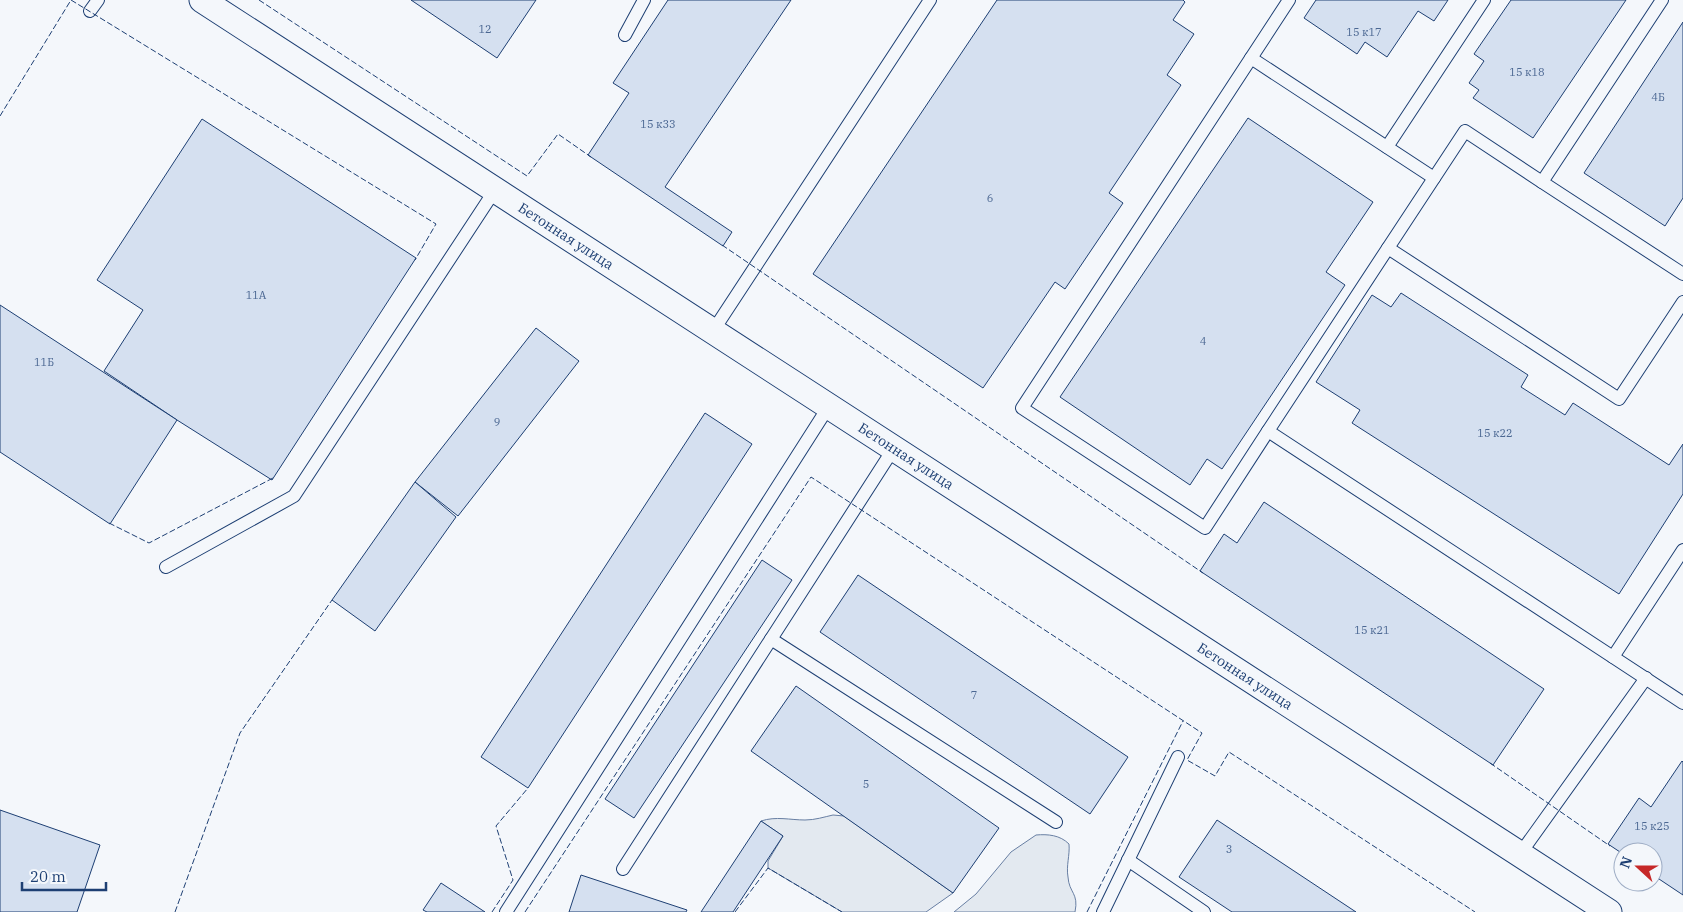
<svg xmlns="http://www.w3.org/2000/svg" width="1683" height="912" viewBox="0 0 1683 912" font-family="'IBM Plex Serif',serif">
<style>
.green{fill:#e3e9f0;stroke:#687fa3}
.building{fill:#d5e0f0;stroke:#1d3f73}
.lines{fill:none;stroke-linecap:round;stroke-linejoin:round}
.lane-casing{stroke:#1d3f73;stroke-width:14}
.street-casing{stroke:#1d3f73;stroke-width:27}
.lane{stroke:#f4f7fb;stroke-width:12}
.street{stroke:#f4f7fb;stroke-width:25}
.fence{stroke:#1d3f73;stroke-width:1;stroke-dasharray:6 2.5;stroke-linecap:butt}
.labels{text-anchor:middle;stroke-width:4;stroke-linejoin:round;paint-order:stroke}
.number-label{font-size:11px;fill:#4b6792}
.street-label{font-size:14px;fill:#1d3f73;stroke:#f4f7fb}
</style>
<rect width="100%" height="100%" fill="#f4f7fb"/>
<!-- green -->
<g class="green">
<path d="M833 815 844 816 953 893 926 912H842L768 868V861L783 836 761 821C776 816 790 820 805 820 815 820 824 817 833 815Z"/>
<path d="M1036 835C1048 834 1060 835 1069 844 1070 855 1066 866 1068 877 1069 893 1079 893 1075 912H954L976 894 1011 852Z"/>
</g>
<!-- building -->
<g class="building">
<polygon points="411,0 536,0 497,58"/>
<polygon points="668,0 791,0 665,187 732,232 723,246 588,155 629,93 613,83"/>
<polygon points="997,0 1183,0 1185,2 1173,20 1194,34 1167,75 1181,85 1109,193 1123,203 1065,289 1055,282 983,388 813,274"/>
<polygon points="1316,0 1448,0 1434,21 1418,11 1387,57 1365,42 1357,54 1304,18"/>
<polygon points="1511,0 1626,0 1533,138 1473,98 1479,90 1469,83 1484,61 1474,54"/>
<polygon points="1683,22 1683,198 1665,226 1584,173"/>
<polygon points="1248,118 1373,202 1326,272 1345,285 1222,469 1207,459 1190,485 1060,397"/>
<polygon points="202,119 416,258 272,480 177,420 104,371 143,310 97,280"/>
<polygon points="1401,293 1528,375 1521,387 1565,415 1573,403 1669,465 1683,444 1683,494 1619,594 1352,423 1360,410 1316,382 1372,295 1391,307"/>
<polygon points="0,305 177,420 110,524 0,452"/>
<polygon points="536,328 579,361 458,516 415,482"/>
<polygon points="705,413 752,444 528,788 481,757"/>
<polygon points="415,482 456,517 375,631 332,600"/>
<polygon points="1264,502 1544,689 1493,765 1200,571 1224,534 1237,543"/>
<polygon points="762,560 792,580 634,818 605,799"/>
<polygon points="858,575 1128,757 1090,814 820,632"/>
<polygon points="796,686 999,828 953,893 751,751"/>
<polygon points="1682,761 1683,762 1683,895 1653,875 1653,852 1623,852 1623,854 1608,844 1639,798 1651,807"/>
<polygon points="0,810 100,845 77,912 0,912"/>
<polygon points="1217,820 1356,912 1232,912 1179,877"/>
<polygon points="761,821 783,836 733,912 701,912"/>
<polygon points="581,875 687,910 686,912 569,912"/>
<polygon points="441,883 485,912 427,912 423,910"/>
</g>
<g class="lines">
<!-- lane casing -->
<g class="lane-casing">
<g id="lane">
<polyline points="1662,0 1542,182 1683,274"/>
<polyline points="90,11 98,0"/>
<polyline points="625,35 644,0"/>
<polyline points="1251,58 1434,178"/>
<polyline points="1387,147 1484,0"/>
<polyline points="1388,248 1465,131 1542,182"/>
<polyline points="1683,302 1619,399 1388,248 1268,431 1613,657 1683,550"/>
<polyline points="713,331 930,0"/>
<polyline points="1268,431 1205,528 1022,408 1289,0"/>
<polyline points="166,567 294,496 495,190"/>
<polyline points="771,639 1056,822"/>
<polyline points="1613,657 1683,703"/>
<polyline points="1520,854 1646,678"/>
<polyline points="1128,860 1204,912"/>
<polyline points="623,869 894,448"/>
<polyline points="506,912 829,406"/>
<polyline points="1103,912 1178,757"/>
</g>
</g>
<!-- street casing -->
<g class="street-casing">
<polyline id="street" points="202,0 1609,912"/>
</g>
<!-- lane -->
<use href="#lane" class="lane"/>
<!-- street -->
<use href="#street" class="street"/>
<!-- fence -->
<g class="fence">
<polyline points="259,0 527,176 558,134 591,157"/>
<polyline points="0,116 71,0 436,224 415,260"/>
<polyline points="722,245 1203,573"/>
<polyline points="109,523 149,543 273,478"/>
<polyline points="1490,763 1610,846"/>
<polyline points="175,912 240,733 332,600"/>
<polyline points="492,912 513,880 496,826 528,788"/>
<polyline points="525,912 811,477 1202,733 1187,760 1215,776 1229,752 1475,912"/>
<polyline points="735,912 768,868 842,912"/>
<polyline points="1087,912 1183,721"/>
</g>
</g>
<g class="labels">
<!-- number labels -->
<g class="number-label">
<text x="485" y="33">12</text>
<text x="1364" y="36">15 к17</text>
<text x="1527" y="76">15 к18</text>
<text x="1658" y="101">4Б</text>
<text x="658" y="128">15 к33</text>
<text x="990" y="202">6</text>
<text x="256" y="299">11А</text>
<text x="1203" y="345">4</text>
<text x="44" y="366">11Б</text>
<text x="497" y="426">9</text>
<text x="1495" y="437">15 к22</text>
<text x="1372" y="634">15 к21</text>
<text x="974" y="699">7</text>
<text x="866" y="788">5</text>
<text x="1652" y="830">15 к25</text>
<text x="1229" y="853">3</text>
</g>
<!-- street labels -->
<g class="street-label">
<text transform="translate(566 236) rotate(33)" y="5">Бетонная улица</text>
<text transform="translate(906 456) rotate(33)" y="5">Бетонная улица</text>
<text transform="translate(1245 676) rotate(33)" y="5">Бетонная улица</text>
</g>
</g>
<!-- north arrow -->
<g transform="translate(1638 867) rotate(291)"><circle r="24" fill="#f4f7fb" stroke="#9eadc5"/>
<path d="M0-4L9 19L0 12L-9 19Z" fill="#c62828"/>
<text y="-8" font-size="14" font-weight="bold" text-anchor="middle" fill="#1d3f73">N</text>
</g>
<!-- scale -->
<path d="M22 882v8h84v-8" fill="none" stroke="#1d3f73" stroke-width="2.5"/>
<text x="30" y="882" font-size="15" fill="#1d3f73" stroke="#f4f7fb" stroke-width="4" paint-order="stroke">20 m</text>
</svg>
